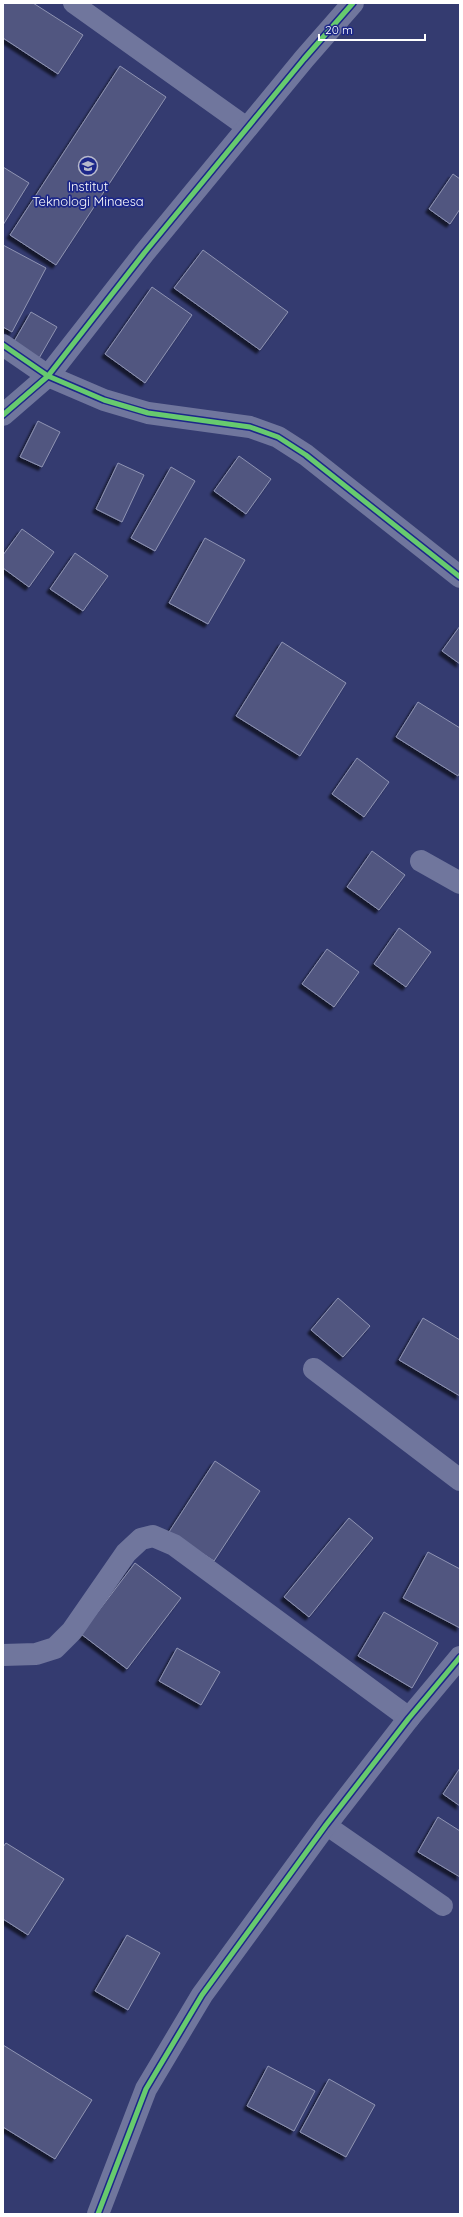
<svg xmlns="http://www.w3.org/2000/svg" width="463" height="2217" viewBox="0 0 463 2217" font-family="Quicksand,sans-serif">
<style>
.building{fill:#515680;stroke:#8f94b3;filter:url(#shadow)}
.lines{fill:none;stroke-linecap:round;stroke-linejoin:round}
.service{stroke:#70769d;stroke-width:20}
.minor{stroke:#70769d;stroke-width:22}
.cycleway-casing{stroke:#1c2789;stroke-width:8}
.cycleway{stroke:#67ca6e;stroke-width:5}
.labels{text-anchor:middle;stroke-width:3.5;stroke-linejoin:round;paint-order:stroke}
.poi-label{font-size:13px;fill:#fff;stroke:#1c2789}
</style>
<defs>
<filter id="shadow"><feDropShadow dx="-3.5" dy="3.5" stdDeviation="1" flood-color="#0009"/></filter>
</defs>
<rect width="100%" height="100%" fill="#343b70"/>
<!-- building -->
<g class="building">
<polygon points="3,3 33,3 83,35 58,74 3,38"/>
<polygon points="120,66 166,97 56,265 10,235"/>
<polygon points="3,167 29,183 3,225"/>
<polygon points="453,174 460,179 460,209 450,224 429,209"/>
<polygon points="3,245 46,268 12,332 3,327"/>
<polygon points="203,250 288,312 260,350 174,288"/>
<polygon points="152,287 192,315 145,383 105,354"/>
<polygon points="31,312 57,327 38,360 12,345"/>
<polygon points="38,421 60,432 42,467 20,457"/>
<polygon points="239,456 271,479 246,514 214,491"/>
<polygon points="118,463 144,475 122,522 96,509"/>
<polygon points="171,467 195,481 155,551 131,538"/>
<polygon points="22,529 54,552 29,587 3,568 3,555"/>
<polygon points="205,538 245,560 208,624 169,603"/>
<polygon points="75,553 108,576 83,611 50,589"/>
<polygon points="460,626 460,664 442,651"/>
<polygon points="282,642 346,683 300,756 236,716"/>
<polygon points="418,702 460,728 460,772 458,776 396,737"/>
<polygon points="357,758 389,782 364,817 332,794"/>
<polygon points="372,851 405,875 379,910 347,887"/>
<polygon points="399,928 431,952 406,987 374,964"/>
<polygon points="327,949 359,972 334,1007 302,984"/>
<polygon points="338,1298 370,1326 343,1357 311,1330"/>
<polygon points="423,1318 460,1340 460,1396 399,1360"/>
<polygon points="215,1461 260,1491 214,1561 169,1532"/>
<polygon points="349,1518 373,1538 309,1617 284,1597"/>
<polygon points="428,1552 460,1569 460,1628 403,1598"/>
<polygon points="135,1563 181,1598 127,1669 81,1634"/>
<polygon points="384,1612 438,1643 412,1688 358,1656"/>
<polygon points="177,1648 220,1672 201,1705 159,1681"/>
<polygon points="460,1768 460,1806 443,1794"/>
<polygon points="438,1817 460,1831 460,1877 418,1852"/>
<polygon points="6,1843 64,1879 28,1935 3,1919 3,1847"/>
<polygon points="127,1935 160,1953 128,2010 95,1991"/>
<polygon points="3,2045 92,2100 55,2159 3,2127"/>
<polygon points="268,2066 315,2091 294,2131 247,2106"/>
<polygon points="329,2079 375,2105 346,2157 300,2132"/>
</g>
<g class="lines">
<!-- service -->
<g class="service">
<polyline points="73,3 248,128"/>
<polyline points="326,1825 443,1906"/>
</g>
<!-- minor -->
<g class="minor">
<polyline points="3,345 48,376 104,400 148,413 250,427 278,437 306,455 460,577"/>
<polyline points="3,415 48,376 145,252 304,59 353,3"/>
<polyline points="421,861 460,883"/>
<polyline points="314,1369 460,1480"/>
<polyline points="3,1655 36,1654 55,1648 72,1631 126,1553 141,1539 153,1536 174,1545 409,1718"/>
<polyline points="98,2214 146,2089 202,1995 326,1825 409,1718 460,1657"/>
</g>
<!-- cycleway casing -->
<g class="cycleway-casing">
<g id="cycleway">
<polyline points="3,345 48,376 104,400 148,413 250,427 278,437 306,455 460,577"/>
<polyline points="3,415 48,376 145,252 304,59 353,3"/>
<polyline points="98,2214 146,2089 202,1995 326,1825 409,1718 460,1657"/>
</g>
</g>
<!-- cycleway -->
<use href="#cycleway" class="cycleway"/>
</g>
<!-- icons -->
<defs>
<g id="university-ring" transform="scale(1)"><circle r="9.5" fill="#1c2789" stroke="#b8bacd" stroke-width="1.5"/><path d="M0-5L7-2L0 1L-7-2ZM-4 1L0 2.5L4 1V4Q0 6-4 4Z" fill="#b8bacd"/></g>
</defs>
<g fill-rule="evenodd">
<use href="#university-ring" x="88" y="166"/>
</g>
<g class="labels">
<!-- poi labels -->
<g class="poi-label">
<text x="88" y="191">Institut<tspan x="88" dy="15">Teknologi Minaesa</tspan></text>
</g>
</g>
<!-- border -->
<rect width="463" height="2217" fill="none" stroke="#ffffff" stroke-width="8"/>
<!-- scale -->
<path d="M319 34v6h106v-6" fill="none" stroke="#ffffff" stroke-width="2"/>
<text x="325" y="34" font-size="12" fill="#ffffff" stroke="#1c2789" stroke-width="3" paint-order="stroke">20 m</text>
</svg>
